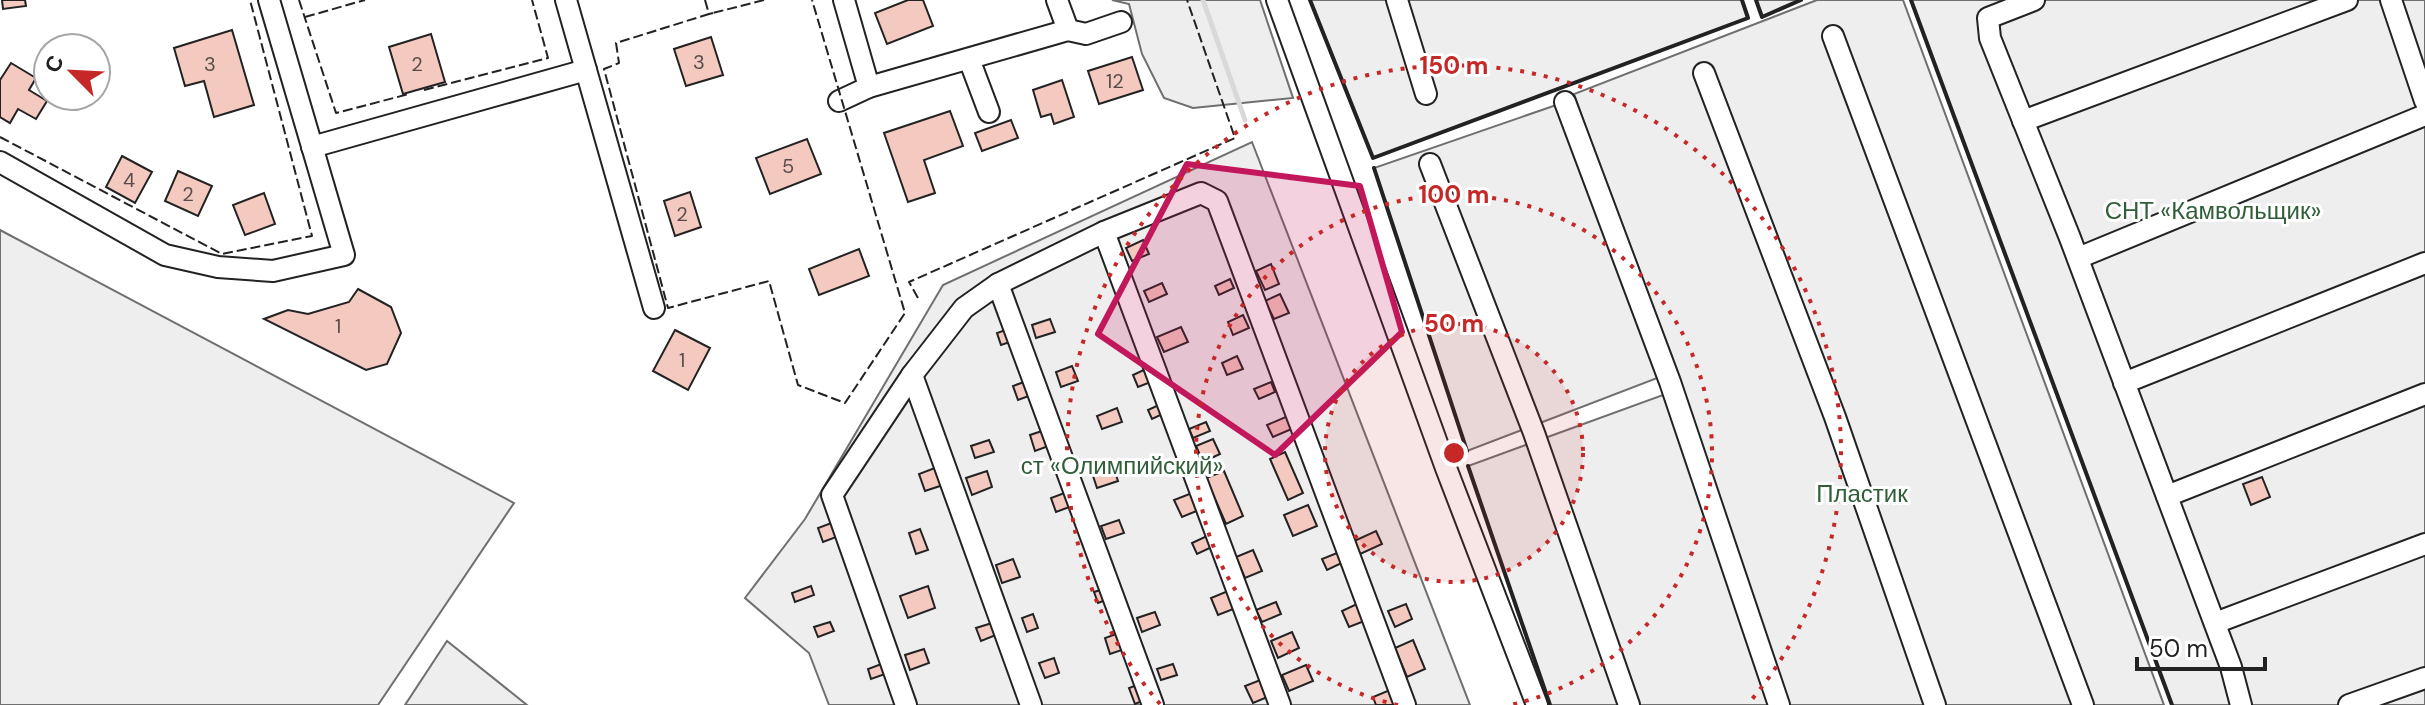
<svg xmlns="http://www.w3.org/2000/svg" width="2425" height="705" viewBox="0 0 2425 705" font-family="'DM Sans',sans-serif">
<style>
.green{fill:#eee;stroke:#6f6f6f;stroke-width:2}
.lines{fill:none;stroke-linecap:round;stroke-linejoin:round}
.stream{stroke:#d9d9d9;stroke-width:5}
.building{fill:#f3c9c0;stroke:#222;stroke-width:2}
.minor-casing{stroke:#222;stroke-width:24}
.minor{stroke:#fff;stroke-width:20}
.fence{stroke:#222;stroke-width:2;stroke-dasharray:10 4;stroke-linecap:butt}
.wall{stroke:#222;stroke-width:4}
.marked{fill:#c2185b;fill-opacity:0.2;stroke:#c2185b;stroke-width:6;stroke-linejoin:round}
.ring{fill:none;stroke:#c62828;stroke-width:4;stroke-dasharray:4 8}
.labels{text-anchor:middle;stroke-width:6;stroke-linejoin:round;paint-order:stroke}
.number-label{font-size:20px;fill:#564c4a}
.park-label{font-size:24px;fill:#2f5e38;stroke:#fff}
.centre{fill:#c62828;stroke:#fff;stroke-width:4}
.ring-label{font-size:24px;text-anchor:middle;font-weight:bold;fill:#c62828;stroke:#fff;stroke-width:6;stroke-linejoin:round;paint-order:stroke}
</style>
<rect width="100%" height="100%" fill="#fff"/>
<!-- green -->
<g class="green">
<polygon points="1112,0 1260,0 1293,98 1193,108 1164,98 1142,54 1129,4"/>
<polygon points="1310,0 1742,0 1748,18 1373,158"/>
<polygon points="1756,0 1801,0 1762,17"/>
<polygon points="1817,0 1903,0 2164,705 1550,705 1468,466 1677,390 1574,94"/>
<polygon points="1911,0 2425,0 2425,705 2172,705"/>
<polygon points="1565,102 1660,377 1467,451 1374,168"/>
<polygon points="1252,142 1470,705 829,705 809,653 745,598 805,519 943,285"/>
<polygon points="0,230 514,503 378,705 0,705"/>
<polygon points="447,641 527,705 405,705"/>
</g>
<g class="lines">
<!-- stream -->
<polyline class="stream" points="1203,0 1245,120"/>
</g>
<!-- building -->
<g class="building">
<polygon points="2,0 25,0 26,6 3,9"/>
<polygon points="908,0 923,0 933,26 887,44 875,13"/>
<polygon points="232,30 254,105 214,117 204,81 185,86 174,48"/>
<polygon points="431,34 445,82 403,94 389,47"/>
<polygon points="711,37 723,75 686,86 674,49"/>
<polygon points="1132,57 1143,90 1099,104 1088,71"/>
<polygon points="11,63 36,78 29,90 47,101 36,119 18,109 10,123 0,117 0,80"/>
<polygon points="1062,80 1074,117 1054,124 1051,114 1041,117 1033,90"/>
<polygon points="950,111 963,146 924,160 935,193 908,202 884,133"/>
<polygon points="1011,120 1018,138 982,151 975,133"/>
<polygon points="807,139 821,174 770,194 756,158"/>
<polygon points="122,156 152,172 135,203 106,187"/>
<polygon points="178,171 212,186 198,216 165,201"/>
<polygon points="690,192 701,227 675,236 664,201"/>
<polygon points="264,193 275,224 245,235 233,205"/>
<polygon points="1143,240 1149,254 1132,261 1126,248"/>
<polygon points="859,249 869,276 819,295 809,269"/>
<polygon points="1271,264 1279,284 1265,290 1256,271"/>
<polygon points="1230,279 1234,288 1219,295 1215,286"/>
<polygon points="1162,283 1167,294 1149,302 1144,291"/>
<polygon points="358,289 391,307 401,333 387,364 366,370 264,319 288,310 308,314 349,302"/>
<polygon points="1280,294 1289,313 1274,319 1265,301"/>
<polygon points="1243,315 1249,328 1233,335 1228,322"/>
<polygon points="1050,319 1055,332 1036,338 1032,325"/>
<polygon points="1181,327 1188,342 1164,352 1157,337"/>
<polygon points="1011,328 1016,340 1001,345 997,333"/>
<polygon points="675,330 710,348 688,390 653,371"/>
<polygon points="1237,356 1243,369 1227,375 1222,363"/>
<polygon points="1072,366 1078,381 1061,387 1056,372"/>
<polygon points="1150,367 1156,380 1138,387 1133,375"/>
<polygon points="1032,379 1037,393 1018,400 1013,386"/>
<polygon points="1271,382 1275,392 1259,399 1254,389"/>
<polygon points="1165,402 1169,411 1152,419 1148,410"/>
<polygon points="1117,408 1122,422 1102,429 1097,416"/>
<polygon points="1288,416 1294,428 1273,437 1267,425"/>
<polygon points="1206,422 1210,431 1193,438 1189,429"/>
<polygon points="1048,429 1054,444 1035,451 1030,435"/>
<polygon points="1213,439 1220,454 1203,462 1196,446"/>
<polygon points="989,440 994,452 975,458 971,446"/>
<polygon points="1285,452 1303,493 1288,500 1270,459"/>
<polygon points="940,466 946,484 925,491 919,474"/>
<polygon points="1114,469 1118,481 1097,488 1093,476"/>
<polygon points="987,471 992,487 972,495 966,478"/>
<polygon points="1224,471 1243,516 1226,524 1206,478"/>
<polygon points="2262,477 2270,497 2251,505 2243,484"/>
<polygon points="1067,492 1072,506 1056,512 1051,498"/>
<polygon points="1192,493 1199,510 1182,517 1174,500"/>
<polygon points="1308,505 1317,526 1293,536 1284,515"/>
<polygon points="1119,520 1124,533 1106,539 1101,526"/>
<polygon points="834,522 839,536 823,542 818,528"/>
<polygon points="920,529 928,550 916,554 909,533"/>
<polygon points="1376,531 1382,544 1358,555 1352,542"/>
<polygon points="1209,535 1214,546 1197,554 1192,543"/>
<polygon points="1253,550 1262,571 1245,578 1236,557"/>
<polygon points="1342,551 1346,561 1327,570 1322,559"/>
<polygon points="1013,559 1020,577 1002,583 996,565"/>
<polygon points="811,586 814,595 795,602 792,593"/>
<polygon points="928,586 935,608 908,618 900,596"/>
<polygon points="1107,588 1111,598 1098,603 1094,592"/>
<polygon points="1228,591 1236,608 1218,615 1211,598"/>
<polygon points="1276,602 1281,614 1262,622 1256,610"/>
<polygon points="1359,603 1367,620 1349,627 1342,611"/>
<polygon points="1406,604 1412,619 1395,627 1388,611"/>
<polygon points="1155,612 1160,625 1142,632 1137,618"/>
<polygon points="1033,614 1038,628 1027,632 1022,618"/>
<polygon points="830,622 834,631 818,637 814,627"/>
<polygon points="992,623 996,635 981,641 976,628"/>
<polygon points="1292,632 1299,648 1278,658 1271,641"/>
<polygon points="1116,634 1122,650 1110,654 1105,638"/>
<polygon points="1413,640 1425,669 1407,677 1395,648"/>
<polygon points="924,649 929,663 910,670 905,655"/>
<polygon points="1054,658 1059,673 1045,678 1039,663"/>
<polygon points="884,663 888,673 871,679 868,669"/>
<polygon points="1173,664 1177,675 1161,680 1157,669"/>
<polygon points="1306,665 1313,681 1289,691 1282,675"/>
<polygon points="1263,679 1270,696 1253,703 1245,686"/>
<polygon points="1142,683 1147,699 1135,704 1129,688"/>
<polygon points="1390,690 1397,705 1376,705 1373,697"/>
</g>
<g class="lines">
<!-- minor casing -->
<g class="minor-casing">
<g id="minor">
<polyline points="566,0 654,308"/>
<polyline points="844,0 869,87"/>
<polyline points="1057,0 1068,30"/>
<polyline points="1277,0 1446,468 1537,705"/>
<polyline points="1397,0 1426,94"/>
<polyline points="2034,0 1988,18 1990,38 2070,238 2231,667 2241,705"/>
<polyline points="2391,0 2425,101"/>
<polyline points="1833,36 2083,705"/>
<polyline points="969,59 989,112"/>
<polyline points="1704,73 1835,417 1935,705"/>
<polyline points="839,101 869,87 1068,30 1086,34 1121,22"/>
<polyline points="1565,102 1670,382 1779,705"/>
<polyline points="2023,121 2347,0"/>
<polyline points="312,147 586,70"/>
<polyline points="0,162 165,255 218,267 273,271 344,255 269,0"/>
<polyline points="1430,164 1534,433 1629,705"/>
<polyline points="1104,232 1280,705"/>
<polyline points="2078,258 2425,115"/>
<polyline points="998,284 1153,705"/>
<polyline points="2124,383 2425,263"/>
<polyline points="2167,496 2425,394"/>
<polyline points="2215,623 2425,544"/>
<polyline points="906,705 832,495 912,375"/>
<polyline points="1031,705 912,375 964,308 998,284 1104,232 1201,193 1217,201 1405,705"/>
<polyline points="2349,705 2425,678"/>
</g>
</g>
<!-- minor -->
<use href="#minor" class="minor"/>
<!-- fence -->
<g class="fence">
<polyline points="299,0 336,113 409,94"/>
<polyline points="705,0 709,14 713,13"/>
<polyline points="764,0 709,14 616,43 619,63 604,69 668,308 769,281 798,385 845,403 905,313 812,0"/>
<polyline points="305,17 365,0"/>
<polyline points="424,90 548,58 532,0"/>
<polyline points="0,137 222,254 312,236 250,0"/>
<polyline points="918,298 909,282 1235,138 1187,0"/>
</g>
<!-- wall -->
<g class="wall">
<polyline points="1310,0 1373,158 1748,18 1742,0"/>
<polyline points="1756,0 1762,17 1801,0"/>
<polyline points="1911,0 2172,705"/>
<polyline points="1374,168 1467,451"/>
<polyline points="1468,466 1550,705"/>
</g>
</g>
<!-- marked area -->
<path class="marked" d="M1187 164 1360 186 1402 332 1275 455 1098 334Z"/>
<!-- distance rings -->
<circle cx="1454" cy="453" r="129" fill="#c62828" fill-opacity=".12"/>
<g class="ring">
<circle cx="1454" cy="453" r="129"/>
<path d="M1398 705A258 258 0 1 1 1510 705"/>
<path d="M1160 704A387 387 0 1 1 1748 704"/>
</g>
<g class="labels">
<!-- number labels -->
<g class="number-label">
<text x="699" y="69">3</text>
<text x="210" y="71">3</text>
<text x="417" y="71">2</text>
<text x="1115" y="88">12</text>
<text x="788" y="173">5</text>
<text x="129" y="187">4</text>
<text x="188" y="201">2</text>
<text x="682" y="221">2</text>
<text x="338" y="333">1</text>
<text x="682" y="367">1</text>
</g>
<!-- park labels -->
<g class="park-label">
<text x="2213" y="219">СНТ «Камвольщик»</text>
<text x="1122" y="474">ст «Олимпийский»</text>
<text x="1862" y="502">Пластик</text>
</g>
</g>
<circle cx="1454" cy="453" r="12" class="centre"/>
<g class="ring-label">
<text x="1454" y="74">150 m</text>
<text x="1454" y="203">100 m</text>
<text x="1454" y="332">50 m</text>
</g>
<!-- north arrow -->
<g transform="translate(72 72) rotate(294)"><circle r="38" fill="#ffffff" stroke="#a7a7a7" stroke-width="2"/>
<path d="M0-6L14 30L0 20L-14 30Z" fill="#c62828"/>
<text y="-12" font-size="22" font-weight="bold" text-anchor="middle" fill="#222222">С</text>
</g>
<!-- scale -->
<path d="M2137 657v12h128v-12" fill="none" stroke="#222222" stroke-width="4"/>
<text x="2149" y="657" font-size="24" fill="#222222" stroke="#ffffff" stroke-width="6" paint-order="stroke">50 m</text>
</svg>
